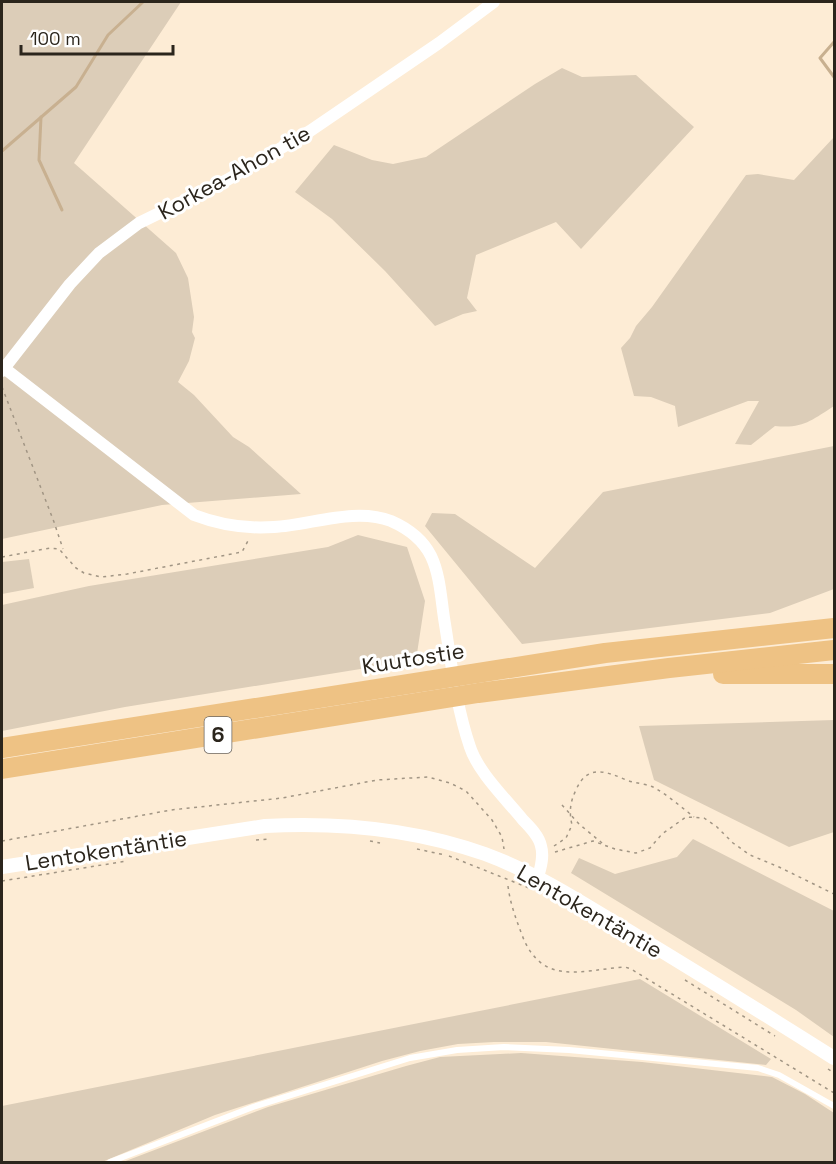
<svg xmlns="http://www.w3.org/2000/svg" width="836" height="1164" viewBox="0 0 836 1164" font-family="'Space Grotesk',sans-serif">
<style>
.green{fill:#dccdb8}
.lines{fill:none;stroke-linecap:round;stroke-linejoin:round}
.stream{stroke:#c8b090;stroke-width:3}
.path{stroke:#a19584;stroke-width:1.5;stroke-dasharray:3 4.5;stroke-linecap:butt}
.service{stroke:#fff;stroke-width:6}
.minor{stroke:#fff;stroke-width:12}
.tertiary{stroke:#fff;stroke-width:14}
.trunk{stroke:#eec284;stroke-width:20}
.labels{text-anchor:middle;stroke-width:6;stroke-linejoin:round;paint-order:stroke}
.shield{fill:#fff;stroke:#6b6660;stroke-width:1.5}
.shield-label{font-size:21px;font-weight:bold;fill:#2b251c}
.street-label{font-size:22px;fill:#2b251c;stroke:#fff}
</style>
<rect width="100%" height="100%" fill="#fdecd5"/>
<!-- green -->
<g class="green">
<polygon points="2,2 181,2 74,163 176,253 188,278 194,317 192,332 195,338 189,361 178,382 194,395 233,437 249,447 301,494 162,505 2,539"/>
<polygon points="562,68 582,77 636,75 694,127 581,249 556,222 476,255 467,298 477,311 463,314 435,326 385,271 332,219 295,192 334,145 372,160 393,164 426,157 535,84"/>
<path d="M834 137V406C812 420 803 429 775 426L751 445 735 444 759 401H748L678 427 675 406 651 397 634 396 621 348 630 338 636 326 652 307 746 175 758 174 794 180Z"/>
<polygon points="834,446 834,589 770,613 522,644 425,526 432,513 455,514 535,568 603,492"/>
<polygon points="358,535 407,547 425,601 416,660 125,707 2,731 2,605 89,586 328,547"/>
<polygon points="29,559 34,588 2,594 2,562"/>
<polygon points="834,720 834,832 789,847 654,780 639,726"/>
<polygon points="693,839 834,911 834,1037 796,1010 571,873 579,858 615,874 677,857"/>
<polygon points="640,979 771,1059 766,1065 546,1042 494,1042 458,1044 420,1051 382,1061 215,1115 102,1162 2,1162 2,1106"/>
<polygon points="521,1053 642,1062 772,1077 805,1094 834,1113 834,1162 123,1162 268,1107 406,1066 440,1057"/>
</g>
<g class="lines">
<!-- stream -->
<g class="stream">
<polyline points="834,42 820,58 834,77"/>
<polyline points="41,117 39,160 62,210"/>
<polyline points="2,151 76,87 108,35 143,2"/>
</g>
<!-- path -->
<g class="path">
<polyline points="2,387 54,522 63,549"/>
<polyline points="2,557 50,548 59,549 76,568 84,573 101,577 127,574 242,552 249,539"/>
<polyline points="562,805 579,824 602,843"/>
<polyline points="256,840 269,839"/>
<polyline points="2,841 171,810 282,798 377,780 428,777 450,783 466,791 492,820 502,837 504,849"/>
<polyline points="370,841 380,843"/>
<path d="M554 846 566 838 572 825C569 812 570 802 576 790 587 764 606 771 626 780 635 783 645 784 653 787 668 795 681 807 694 817"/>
<polyline points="417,849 445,855"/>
<polyline points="555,852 593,841 615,849 636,853 650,848 662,834 686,817 704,818 717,827 733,843 750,855 779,867 834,894"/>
<polyline points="449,856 529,888"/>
<polyline points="2,881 127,861"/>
<path d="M508 886C510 903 516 919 522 935 542 987 581 970 625 967L631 969 834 1093"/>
<polyline points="685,980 775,1036"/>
<polyline points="828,1069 834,1073"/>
</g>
<!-- service -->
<polyline class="service" points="110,1162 253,1107 410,1058 457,1050 504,1047 569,1050 758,1068 779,1075 834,1106"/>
<!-- minor -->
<g class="minor">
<path d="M4 368 194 515C220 525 246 529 274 527 311 525 355 507 391 521 407 528 423 540 431 556 440 575 441 598 444 618 451 661 456 706 470 747 478 772 506 799 523 820 530 827 539 836 541 846 544 856 541 867 538 877"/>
<polyline points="2,371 70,284 99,253 139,223 227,180 310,131 439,43 494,2"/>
</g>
<!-- tertiary -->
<path class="tertiary" d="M2 867 265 826C339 822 414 829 485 854 539 874 587 906 637 936 703 976 769 1017 834 1058"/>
<!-- trunk -->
<g class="trunk">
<polyline points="723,674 834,674"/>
<polyline points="2,748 605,653 834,628"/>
<polyline points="2,769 478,693 669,668 834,650"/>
</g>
</g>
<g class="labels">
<!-- shield labels -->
<rect class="shield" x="204.5" y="717" width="27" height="36" rx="4.5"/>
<g class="shield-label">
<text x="218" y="742">6</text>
</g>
<!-- street labels -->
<g class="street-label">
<text transform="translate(234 172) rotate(-29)" y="8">Korkea-Ahon tie</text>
<text transform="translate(413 658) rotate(-9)" y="8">Kuutostie</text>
<text transform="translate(106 850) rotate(-9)" y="8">Lentokentäntie</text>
<text transform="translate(590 911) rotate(30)" y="8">Lentokentäntie</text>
</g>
</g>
<!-- border -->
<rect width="836" height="1164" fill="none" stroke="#2b251c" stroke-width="6"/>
<!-- scale -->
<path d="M21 45v9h152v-9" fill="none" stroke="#2b251c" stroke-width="3"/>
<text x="30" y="45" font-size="18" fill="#2b251c" stroke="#ffffff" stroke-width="4.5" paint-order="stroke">100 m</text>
</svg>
